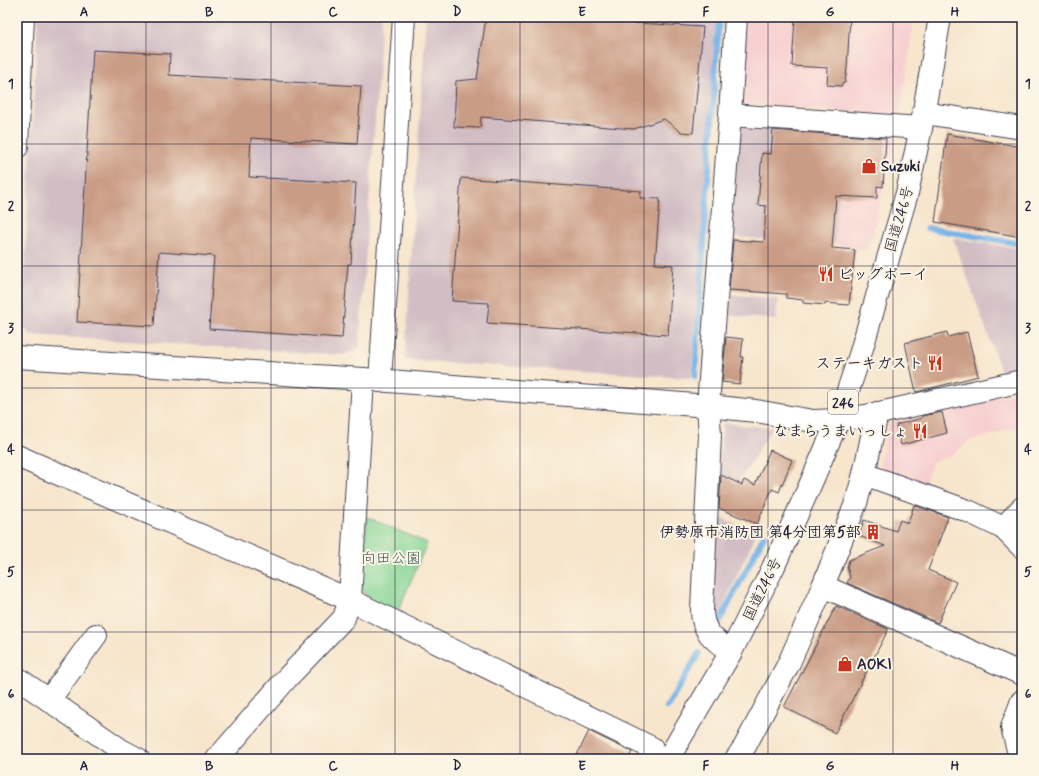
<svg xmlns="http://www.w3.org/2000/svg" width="1039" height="776" viewBox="0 0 1039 776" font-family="Mynerve,'Klee One',sans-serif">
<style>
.built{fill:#f7cfd0}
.industrial{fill:#d2bdc5}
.green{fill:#83d495;stroke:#527b68}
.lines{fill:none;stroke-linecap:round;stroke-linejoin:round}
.stream{stroke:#76b3e9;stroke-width:6}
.building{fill:#ca9c85}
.minor-casing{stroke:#423f51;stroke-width:24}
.tertiary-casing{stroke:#423f51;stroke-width:24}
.trunk-casing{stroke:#423f51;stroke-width:24}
.minor{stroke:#fff;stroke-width:22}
.tertiary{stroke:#fff;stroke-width:22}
.trunk{stroke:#fff;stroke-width:22}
.grid{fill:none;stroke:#22223b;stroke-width:1;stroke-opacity:0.55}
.labels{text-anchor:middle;stroke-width:4;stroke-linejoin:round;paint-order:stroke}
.shield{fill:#fcf5e5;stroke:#63616e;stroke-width:1}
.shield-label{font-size:14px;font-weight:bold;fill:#22223b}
.poi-label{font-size:15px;font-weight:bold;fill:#22223b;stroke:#fcf5e5;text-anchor:start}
.street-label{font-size:15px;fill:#22223b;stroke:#fcf5e5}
.park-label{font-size:15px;fill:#3f5756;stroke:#fcf5e5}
.neatline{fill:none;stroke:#22223b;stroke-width:1.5}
.grid-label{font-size:13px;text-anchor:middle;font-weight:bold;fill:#22223b}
</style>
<rect width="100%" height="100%" fill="#fcf5e5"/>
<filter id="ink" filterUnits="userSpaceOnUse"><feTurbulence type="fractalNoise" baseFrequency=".025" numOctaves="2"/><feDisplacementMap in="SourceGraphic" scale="8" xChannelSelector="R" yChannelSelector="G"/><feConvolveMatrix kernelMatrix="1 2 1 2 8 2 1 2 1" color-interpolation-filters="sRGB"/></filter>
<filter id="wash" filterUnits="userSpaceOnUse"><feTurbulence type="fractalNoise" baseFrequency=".012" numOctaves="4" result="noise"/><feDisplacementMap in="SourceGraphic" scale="16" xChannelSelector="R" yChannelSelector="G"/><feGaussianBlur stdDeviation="0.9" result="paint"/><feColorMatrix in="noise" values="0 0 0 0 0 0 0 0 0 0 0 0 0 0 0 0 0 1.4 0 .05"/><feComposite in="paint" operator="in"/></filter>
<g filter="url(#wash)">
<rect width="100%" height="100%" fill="#f7e5cc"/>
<!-- built -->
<g class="built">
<polygon points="746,17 914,17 900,117 745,104 739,97"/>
<polygon points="844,129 897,132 868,251 835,244"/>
<polygon points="1022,391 1022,426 968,442 952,455 933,461 923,487 884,473 880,463 889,422"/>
</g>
<!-- industrial -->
<g class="industrial">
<polygon points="38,17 382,17 359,349 344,355 31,335 22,325"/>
<polygon points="426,17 718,17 691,378 405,360"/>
<polygon points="748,123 844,129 835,244 735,237 731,233 738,129"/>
<polygon points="953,238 1022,249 1022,369 1002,374"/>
<polygon points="728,294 778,299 776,320 726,315"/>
<polygon points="723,423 772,428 739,482 718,474"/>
<polygon points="717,516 756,534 714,626 707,604"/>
</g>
<!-- green -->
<polygon class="green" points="367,517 427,543 396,616 371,602 360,587"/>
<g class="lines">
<!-- stream -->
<g class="stream">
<polyline points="927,228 1022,244"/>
<polyline points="695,376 719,17"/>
<polyline points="716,628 764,536"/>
<polyline points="667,707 699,653"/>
</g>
</g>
<g id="blocks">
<!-- building -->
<g class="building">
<polygon points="486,17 540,17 703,27 693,133 681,132 664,119 634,129 481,117 480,128 454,127 456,81 477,79"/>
<polygon points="795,17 850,17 847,68 845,83 842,83 842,86 827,85 828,68 792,66"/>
<polygon points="93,50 170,54 169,75 361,86 357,144 251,138 249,177 356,183 351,264 348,264 342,338 209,329 214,256 159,252 154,326 77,322"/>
<polygon points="773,130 886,138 883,187 877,186 877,198 836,196 832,248 855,250 849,305 825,303 825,305 803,303 803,300 786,298 786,294 729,290 733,240 764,242 766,206 758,205 762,153 771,154"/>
<polygon points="947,134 1022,147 1022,237 935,222"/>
<polygon points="461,178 641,191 640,198 660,199 655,264 673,265 668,335 487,323 489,303 452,301"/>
<polygon points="947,332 948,337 967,332 978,376 916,392 905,343"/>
<polygon points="726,337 743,339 741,357 743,357 740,384 722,382"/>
<polygon points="942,412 947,433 901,445 896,425 922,418 922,416"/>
<polygon points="770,450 792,460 779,492 772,489 757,524 719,508 721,475 742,485 744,480 755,485"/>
<polygon points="914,505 948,517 928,570 956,582 938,623 847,583 850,577 847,567 849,560 885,546 859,536 864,520 896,531 900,520 908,523"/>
<polygon points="836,606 888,629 888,630 835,733 784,707"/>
<polygon points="589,731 632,752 628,759 575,759"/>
</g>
</g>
</g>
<g filter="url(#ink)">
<use href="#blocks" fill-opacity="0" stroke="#423f51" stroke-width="1"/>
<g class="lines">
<!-- minor casing -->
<g class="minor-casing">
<g id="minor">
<polyline points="924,113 1022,128"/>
<polyline points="730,115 921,128"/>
<polyline points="380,381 404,17"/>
<polyline points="838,420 866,416 1022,381"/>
<polyline points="17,456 350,600 652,748"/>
<polyline points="864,474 968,511 1003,528 1022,547"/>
<polyline points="1003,528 1022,508"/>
<polyline points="823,586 1022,674"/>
<path d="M731 652C714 640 702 632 702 610L710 435 708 406 730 115 736 17"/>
<polyline points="17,678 121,750 138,759"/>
<polyline points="49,700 96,635"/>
<polyline points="1022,701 1012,727 1018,750 1022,753"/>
<polyline points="217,759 287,678 344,618 350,600 363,379"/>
<polyline points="736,759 745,746 788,665 823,586 856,503 864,474 877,413"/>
</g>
</g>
<!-- tertiary casing -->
<g class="tertiary-casing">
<g id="tertiary">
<polyline points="17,147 23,17"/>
<polyline points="17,357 363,379 708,406 756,411 813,421 838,420"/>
</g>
</g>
<!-- trunk casing -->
<g class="trunk-casing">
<polyline id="trunk" points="668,759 731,652 773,568 811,483 838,420 860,355 907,193 921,128 940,17"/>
</g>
<!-- minor -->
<use href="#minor" class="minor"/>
<!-- tertiary -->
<use href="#tertiary" class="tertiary"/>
<!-- trunk -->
<use href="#trunk" class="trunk"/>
</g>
</g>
<!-- grid -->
<path class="grid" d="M146 17V759M271 17V759M395 17V759M520 17V759M644 17V759M768 17V759M893 17V759M17 144H1022M17 266H1022M17 388H1022M17 510H1022M17 632H1022"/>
<!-- icons -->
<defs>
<g id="shop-bare" transform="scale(1.2)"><path d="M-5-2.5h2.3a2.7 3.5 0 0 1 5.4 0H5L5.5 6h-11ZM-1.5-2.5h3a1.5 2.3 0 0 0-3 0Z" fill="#c8321e" stroke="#fcf5e5" stroke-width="2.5" paint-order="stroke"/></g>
<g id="restaurant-bare" transform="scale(1.2)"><path d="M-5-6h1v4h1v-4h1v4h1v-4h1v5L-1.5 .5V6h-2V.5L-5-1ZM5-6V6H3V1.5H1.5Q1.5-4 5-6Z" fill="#c8321e" stroke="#fcf5e5" stroke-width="2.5" paint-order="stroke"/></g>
<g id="building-bare" transform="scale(1.2)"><path d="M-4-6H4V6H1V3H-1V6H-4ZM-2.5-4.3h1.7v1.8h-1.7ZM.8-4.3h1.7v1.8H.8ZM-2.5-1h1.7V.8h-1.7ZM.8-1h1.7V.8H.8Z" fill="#c8321e" stroke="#fcf5e5" stroke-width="2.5" paint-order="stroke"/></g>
</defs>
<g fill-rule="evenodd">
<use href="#shop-bare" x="869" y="166"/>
<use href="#restaurant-bare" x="826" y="274"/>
<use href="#restaurant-bare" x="935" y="363"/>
<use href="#restaurant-bare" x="920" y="431"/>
<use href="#building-bare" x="873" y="532"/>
<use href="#shop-bare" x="845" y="664"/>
</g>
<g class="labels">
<!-- shield labels -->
<rect class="shield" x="828" y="390" width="30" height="24" rx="3"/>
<g class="shield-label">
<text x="843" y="407">246</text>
</g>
<!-- poi labels -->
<g class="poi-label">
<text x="881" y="171">Suzuki</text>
<text x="838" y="279">ビッグボーイ</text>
<text x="923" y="368" text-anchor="end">ステーキガスト</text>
<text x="908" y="436" text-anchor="end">なまらうまいっしょ</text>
<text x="861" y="537" text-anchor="end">伊勢原市消防団 第4分団第5部</text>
<text x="857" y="669">AOKI</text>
</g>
<!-- street labels -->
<g class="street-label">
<text transform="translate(899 219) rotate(-74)" y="5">国道246号</text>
<text transform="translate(762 589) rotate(-64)" y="5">国道246号</text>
</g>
<!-- park labels -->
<g class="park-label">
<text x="391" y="563">向田公園</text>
</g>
</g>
<!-- margin -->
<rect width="1039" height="776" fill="none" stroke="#fcf5e5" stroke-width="44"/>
<rect x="22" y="22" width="995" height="732" class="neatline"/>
<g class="grid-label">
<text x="84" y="16">A</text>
<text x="209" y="16">B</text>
<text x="333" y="16">C</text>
<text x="457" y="16">D</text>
<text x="582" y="16">E</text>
<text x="706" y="16">F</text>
<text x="830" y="16">G</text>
<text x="955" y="16">H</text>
<text x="11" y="88">1</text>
<text x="1028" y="88">1</text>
<text x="11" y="210">2</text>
<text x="1028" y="210">2</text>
<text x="11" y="332">3</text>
<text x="1028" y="332">3</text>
<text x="11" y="454">4</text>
<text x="1028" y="454">4</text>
<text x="11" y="576">5</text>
<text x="1028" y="576">5</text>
<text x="11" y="698">6</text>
<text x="1028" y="698">6</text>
<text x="84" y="770">A</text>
<text x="209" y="770">B</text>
<text x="333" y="770">C</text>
<text x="457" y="770">D</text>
<text x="582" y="770">E</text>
<text x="706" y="770">F</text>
<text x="830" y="770">G</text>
<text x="955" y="770">H</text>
</g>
</svg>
